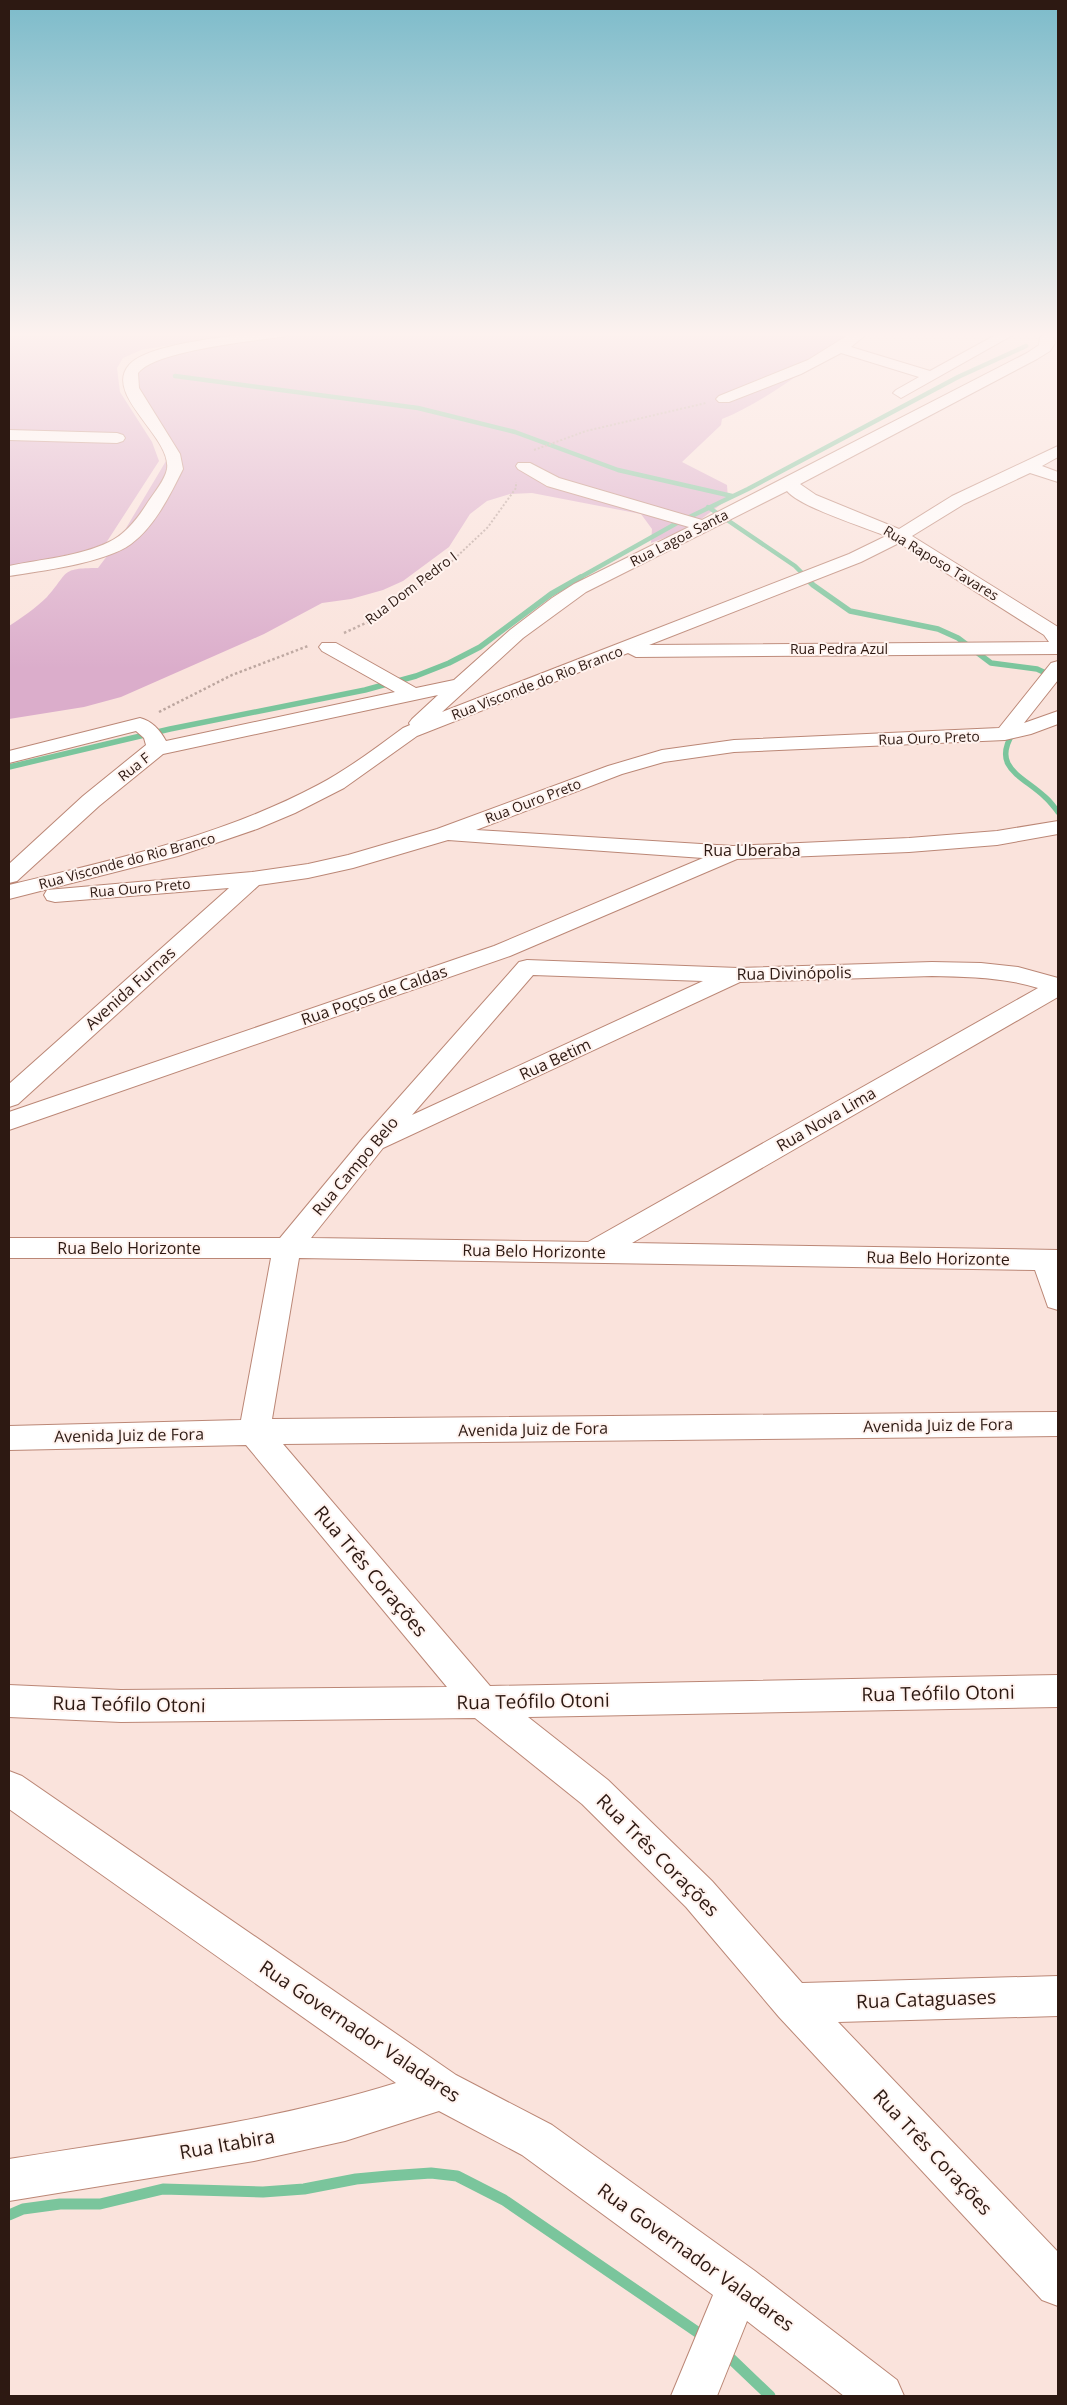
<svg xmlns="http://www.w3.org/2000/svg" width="1067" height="2405" viewBox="0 0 1067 2405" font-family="'Open Sans',sans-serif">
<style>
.green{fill:#dbadcb}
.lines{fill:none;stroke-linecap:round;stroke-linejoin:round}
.stream-far2{stroke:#7ac59c;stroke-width:4.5}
.stream-far1{stroke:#7ac59c;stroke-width:5.5}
.stream{stroke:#7ac59c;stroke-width:11}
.minor-casing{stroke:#bb8776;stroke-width:2}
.path-far1{stroke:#bca69f;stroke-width:2;stroke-dasharray:2 2;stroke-linecap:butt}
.path{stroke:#bca69f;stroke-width:2.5;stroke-dasharray:2.5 2.5;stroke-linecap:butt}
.minor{fill:#fff;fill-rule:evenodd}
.labels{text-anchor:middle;stroke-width:4;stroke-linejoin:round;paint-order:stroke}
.far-street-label{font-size:14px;fill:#2d1912;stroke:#fff3ef}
.street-label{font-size:16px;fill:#2d1912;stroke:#fff3ef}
.near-street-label{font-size:19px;fill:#2d1912;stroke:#fff3ef}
</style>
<rect width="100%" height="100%" fill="#fae3dc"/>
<!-- green -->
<g class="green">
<polygon points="9,332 247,332 141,350 123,358 117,368 120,392 152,442 159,461 106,543 85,551 9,567"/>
<path d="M296 332H856C818 361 765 402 722 419L721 425 682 462 727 485 728 499 688 529 651 543 652 529 641 514 532 493 510 494 487 501 470 514 449 547 403 581 383 590 351 599 322 603 264 634 121 697 84 707 9 719V626C21 618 36 608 47 597 69 573 59 568 98 568L119 540 166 461 160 434 137 384V370L151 357Z"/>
</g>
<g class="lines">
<!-- stream-far2 -->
<g class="stream-far2">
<polyline points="175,376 418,408 515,432 618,470 732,496"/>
<polyline points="708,507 795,566 807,578"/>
<polyline points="579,578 677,523 748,489 958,377 1026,346"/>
</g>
<!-- stream-far1 -->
<g class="stream-far1">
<polyline points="805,577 813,585 850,611 938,629 958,638 991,663 1037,669 1052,676"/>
<path d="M1013 733C991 768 1023 776 1045 797 1050 801 1054 807 1058 812"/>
<polyline points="9,767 170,729 365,690 416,676 449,663 480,647 551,594 581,577"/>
</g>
<!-- stream -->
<g class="stream">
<polyline points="9,2215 23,2209 60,2204 100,2204 163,2189 263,2192 304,2189 356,2179 388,2176 431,2173 457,2176 504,2200 706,2338"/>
<polyline points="725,2353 770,2396"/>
</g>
<!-- minor casing -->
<g class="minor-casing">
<g id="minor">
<path d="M260 332H293L286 336C255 341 155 350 138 373L139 388 180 454 183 469C170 495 155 526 131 544 105 563 41 571 9 576V566C41 559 78 557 109 542 126 534 138 518 148 502 154 493 165 480 167 469 172 437 103 395 129 365 148 343 230 337 260 332Z"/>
<polygon points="853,332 869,332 851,347 930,371 1001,332 1018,332 901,398 893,393 896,390 919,377 841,353 801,374 729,402 719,402 716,399 719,396 808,360"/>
<path d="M1047 333 1052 334 1055 343 1050 351 1037 359 800 484 816 495 899 529 952 496 1058 446V457L1042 466 1058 472V482L1030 473 964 504 912 536 1058 627V654L636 657 628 653 417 736 344 788 295 813 257 829 178 856 9 899V885C114 860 222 836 318 785 348 769 376 748 403 728L410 725 409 723 412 719 438 695 163 754 99 806 17 881 9 883V864L83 796 146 745 144 738 136 731 9 763V751L140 718C152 721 160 730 166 741L395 692 322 651 319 647 322 643H336L416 688 454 680 510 630 552 598 574 584 689 527 547 486 518 469 516 466 518 463H530L559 478 702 520 1027 353 1039 345 1040 337ZM787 491C800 507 864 527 886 536L849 554 442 712 523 638 586 592ZM899 543 1044 635 1049 642 649 645 861 562Z"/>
<polygon points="9,430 117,433 123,435 125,438 123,441 117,443 9,440"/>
<polygon points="1058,661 1058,680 1024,723 1058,711 1058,724 1031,734 1005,740 734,752 664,762 622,774 476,830 733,846 909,838 997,831 1058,821 1058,834 997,845 909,852 737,859 510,956 9,1130 9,1112 494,946 703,858 448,840 353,868 308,878 259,885 18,1104 9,1107 9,1084 229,888 55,902 47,900 44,895 47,890 252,872 308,864 348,855 437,829 608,766 662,750 734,740 999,728 1051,663"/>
<path d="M527 960 738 968 932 962 981 963 1018 967 1058 978V997L632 1243 1058 1250V1310L1048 1307 1035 1270 299 1258 272 1419 1058 1412V1436L283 1444 490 1686 1058 1675V1707L528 1717 608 1780 712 1881 802 1983 1058 1976V2016L838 2022 1058 2252V2306L1042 2300 779 2017 686 1907 582 1804 475 1718 121 1722 9 1717V1685L121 1690 447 1687 246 1445 9 1450V1426L241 1420 271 1258H9V1238H280L363 1138 519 962ZM533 975 703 981 412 1115ZM932 976C968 977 1003 977 1038 988L588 1242 311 1238 383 1148 740 982Z"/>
<path d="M9 1771 22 1776 456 2075 552 2125 755 2271 897 2380 904 2396H844L747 2321 717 2396H671L713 2295 522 2155 439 2111 345 2141 254 2161 9 2201V2159C139 2138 271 2122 396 2083L9 1809Z"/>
</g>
</g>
<!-- path-far1 -->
<g class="path-far1">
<polyline points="534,450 586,431 706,403"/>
<polyline points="429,578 450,563 488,527 516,488 516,482"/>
</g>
<!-- path -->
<g class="path">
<polyline points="344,633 370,621 431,577"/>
<polyline points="159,712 232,675 308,646"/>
</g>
<!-- minor -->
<use href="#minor" class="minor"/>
</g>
<!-- sky -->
<linearGradient id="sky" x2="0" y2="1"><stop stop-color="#7cbbca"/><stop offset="0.5" stop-color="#fdf2ef"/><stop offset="1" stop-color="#fdf2ef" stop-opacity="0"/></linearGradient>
<rect width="1067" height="669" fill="url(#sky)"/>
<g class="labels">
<!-- far-street labels -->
<g class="far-street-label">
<text transform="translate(679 538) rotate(-27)" y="5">Rua Lagoa Santa</text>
<text transform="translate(941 563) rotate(31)" y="5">Rua Raposo Tavares</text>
<text transform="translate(411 588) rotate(-37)" y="5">Rua Dom Pedro I</text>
<text x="839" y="654">Rua Pedra Azul</text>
<text transform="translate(537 683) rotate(-21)" y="5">Rua Visconde do Rio Branco</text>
<text transform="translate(929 738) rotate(-2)" y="5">Rua Ouro Preto</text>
<text transform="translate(134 767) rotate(-38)" y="5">Rua F</text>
<text transform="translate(533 801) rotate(-21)" y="5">Rua Ouro Preto</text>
<text transform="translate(127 861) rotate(-15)" y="5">Rua Visconde do Rio Branco</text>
<text transform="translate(140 888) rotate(-5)" y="5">Rua Ouro Preto</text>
</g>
<!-- street labels -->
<g class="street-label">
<text x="752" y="856">Rua Uberaba</text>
<text transform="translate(794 973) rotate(-1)" y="6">Rua Divinópolis</text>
<text transform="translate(130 988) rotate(-42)" y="6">Avenida Furnas</text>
<text transform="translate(374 995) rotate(-19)" y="6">Rua Poços de Caldas</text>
<text transform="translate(555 1059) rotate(-25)" y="6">Rua Betim</text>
<text transform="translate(826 1119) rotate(-30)" y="6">Rua Nova Lima</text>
<text transform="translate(355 1166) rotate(-50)" y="6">Rua Campo Belo</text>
<text x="129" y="1254">Rua Belo Horizonte</text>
<text transform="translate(534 1251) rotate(1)" y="6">Rua Belo Horizonte</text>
<text transform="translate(938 1258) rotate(1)" y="6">Rua Belo Horizonte</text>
<text transform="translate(938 1425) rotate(-1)" y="6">Avenida Juiz de Fora</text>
<text transform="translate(533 1429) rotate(-1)" y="6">Avenida Juiz de Fora</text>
<text transform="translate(129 1435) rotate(-1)" y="6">Avenida Juiz de Fora</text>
</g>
<!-- near-street labels -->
<g class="near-street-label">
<text transform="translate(371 1571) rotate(50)" y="7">Rua Três Corações</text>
<text transform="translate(938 1693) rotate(-1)" y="7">Rua Teófilo Otoni</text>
<text transform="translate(533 1701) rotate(-1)" y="7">Rua Teófilo Otoni</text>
<text transform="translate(129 1704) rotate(1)" y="7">Rua Teófilo Otoni</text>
<text transform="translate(658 1855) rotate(45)" y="7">Rua Três Corações</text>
<text transform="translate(926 1999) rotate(-2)" y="7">Rua Cataguases</text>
<text transform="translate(360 2031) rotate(34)" y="7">Rua Governador Valadares</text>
<text transform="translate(227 2144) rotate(-10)" y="7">Rua Itabira</text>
<text transform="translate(933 2152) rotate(47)" y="7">Rua Três Corações</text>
<text transform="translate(696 2257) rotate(36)" y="7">Rua Governador Valadares</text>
</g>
</g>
<!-- border -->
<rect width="1067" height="2405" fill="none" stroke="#2d1912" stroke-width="20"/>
</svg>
